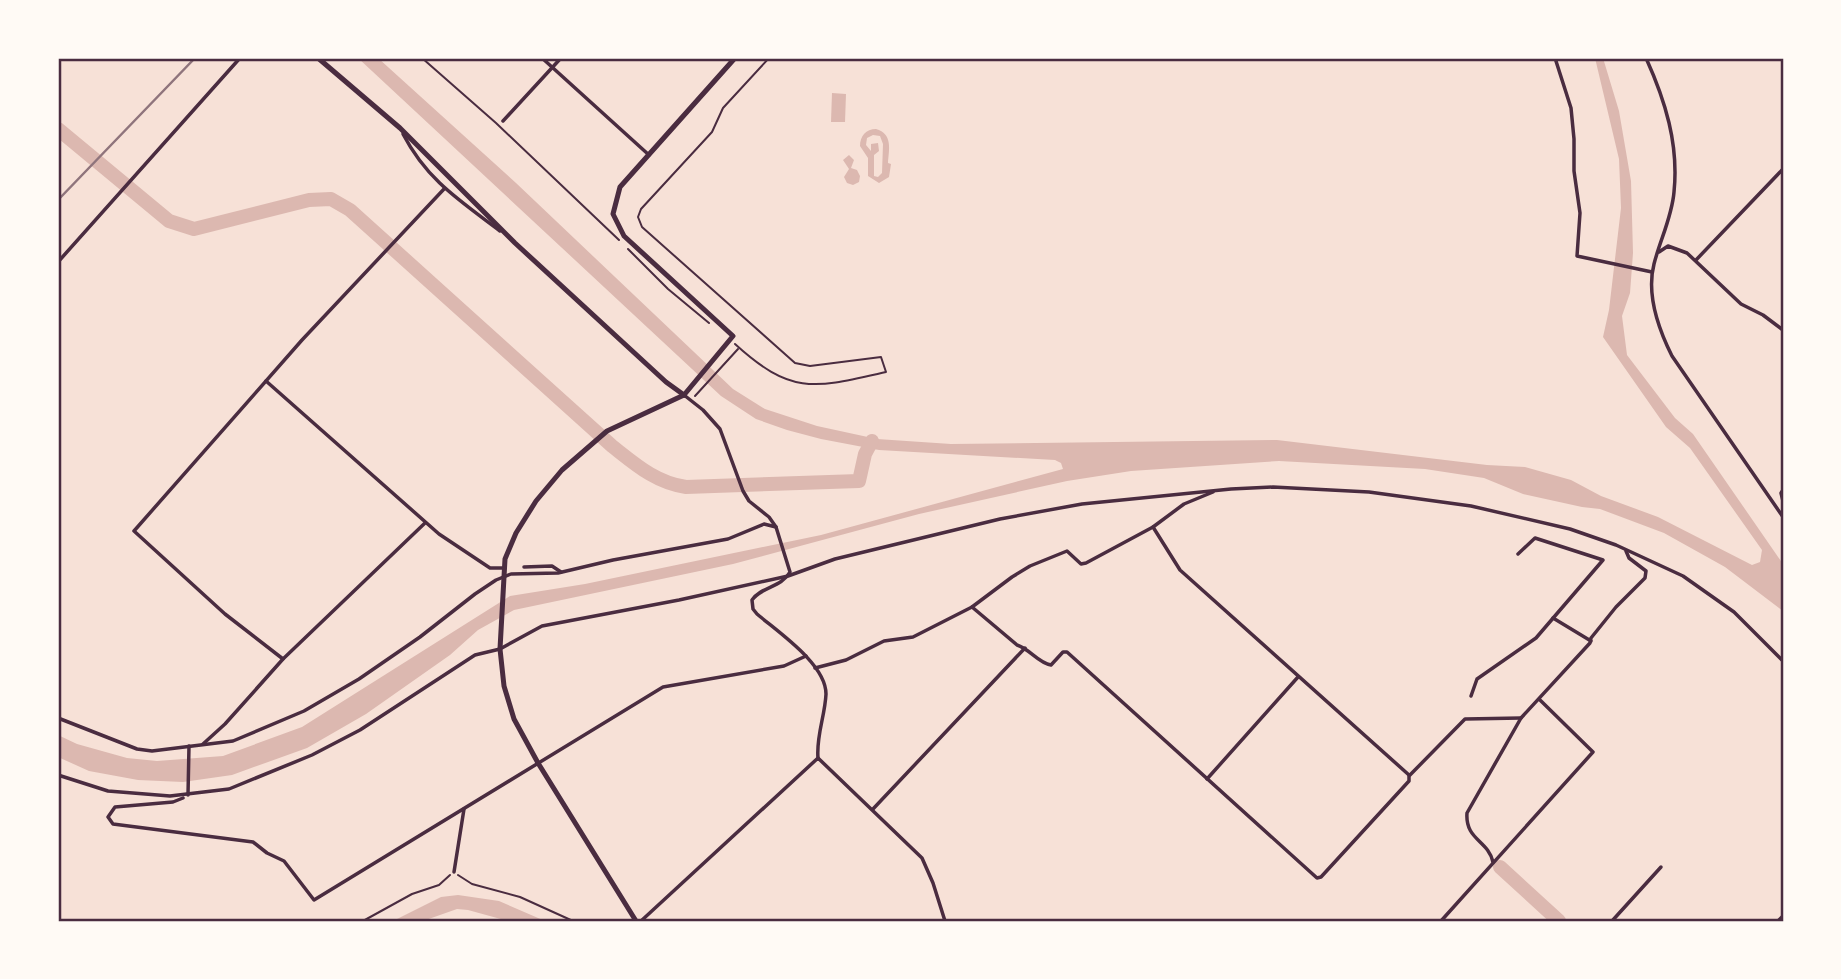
<svg xmlns="http://www.w3.org/2000/svg" width="1841" height="979" viewBox="0 0 1841 979" font-family="Arial,sans-serif">
<style>
.water{fill:#dcb8b0;fill-rule:evenodd}
.lines{fill:none;stroke-linecap:round;stroke-linejoin:round}
.river{stroke:#dcb8b0;stroke-width:14}
.path{stroke:#4a2c40;stroke-width:2}
.minor{stroke:#4a2c40;stroke-width:3.5}
.tertiary{stroke:#4a2c40;stroke-width:5}
.secondary{stroke:#4a2c40;stroke-width:5}
.rail{stroke:#8f747c;stroke-width:2.5}
.neatline{fill:none;stroke:#4a2c40;stroke-width:2.5}
</style>
<rect width="100%" height="100%" fill="#f7e1d7"/>
<!-- water -->
<g class="water">
<polygon points="358,58 378,58 516,183 733,389 765,409 817,426 877,439 951,444 1277,440 1487,465 1525,467 1571,480 1601,496 1658,517 1752,565 1760,562 1762,550 1690,448 1666,427 1603,337 1609,310 1621,208 1619,159 1595,58 1603,58 1619,111 1631,181 1633,253 1630,293 1622,316 1627,355 1675,418 1693,434 1783,564 1783,611 1725,567 1664,533 1600,509 1582,507 1523,494 1484,478 1425,469 1279,461 1131,471 1067,481 919,514 733,564 514,610 478,630 450,655 366,714 307,748 232,775 183,782 138,780 89,771 58,757 58,735 77,744 127,758 157,761 223,756 302,727 510,596 585,584 821,535 1063,469 1061,463 1055,460 879,450 821,439 787,430 756,419 721,396"/>
<polygon points="832,93 846,94 845,122 831,122"/>
<path d="M876 129C893 134 889 149 888 163L891 164 889 177 879 183 868 176V158L860 146C860 136 866 129 876 129ZM873 135 880 136 883 144 882 173 878 177 874 176V155L879 151 878 143 871 144V151L866 145 867 138Z"/>
<polygon points="849,155 854,160 851,168 857,170 860,176 859,182 853,185 847,183 844,177 849,169 843,160"/>
<polygon points="458,895 499,901 545,921 508,921 468,910 457,909 423,921 393,921 441,897"/>
</g>
<g class="lines">
<!-- river -->
<g class="river">
<path d="M58 129 169 221 194 229 309 200 331 199 350 210 612 446C635 464 656 483 686 487L859 481 865 454 872 441"/>
<polyline points="1500,867 1559,921"/>
</g>
<!-- path -->
<g class="path">
<polyline points="422,58 496,123 619,240"/>
<polyline points="628,249 668,289 709,323"/>
<path d="M735 344C792 396 815 388 886 372L881 357 810 366 795 363 642 227 638 217 641 209 712 132 723 108 769 58"/>
<polyline points="695,396 738,349"/>
<polyline points="458,875 472,884 520,897 573,921"/>
<polyline points="363,921 412,894 439,885 450,875"/>
</g>
<!-- minor -->
<g class="minor">
<polyline points="542,58 649,155"/>
<polyline points="1555,58 1571,108 1574,139 1574,171 1580,213 1577,256 1652,272"/>
<path d="M1646 58C1665 100 1679 144 1674 192 1672 217 1660 240 1654 264 1646 295 1658 328 1672 356L1783 517"/>
<polyline points="503,121 561,58"/>
<path d="M403 134C427 180 459 200 500 231"/>
<polyline points="1659,252 1668,246 1687,253 1741,304 1763,315 1783,330"/>
<polyline points="1696,260 1783,169"/>
<polyline points="58,262 240,58"/>
<polyline points="266,381 439,534 490,568 502,568"/>
<path d="M684 395 703 410 720 429 743 491 749 501 769 517 776 527 790 572C781 588 762 586 752 600L753 609 757 614C778 632 826 664 826 694 825 716 816 736 818 758"/>
<polyline points="1783,490 1781,493 1783,501"/>
<polyline points="1153,527 1180,570 1409,775"/>
<polyline points="524,567 552,566 561,572"/>
<path d="M972 607 1017 645C1030 649 1038 663 1051 665L1063 652H1067L1317 878 1321 877 1409 781V776L1465 719 1521 718"/>
<polyline points="1553,618 1591,641"/>
<polyline points="283,659 225,614 134,531 302,340 444,189"/>
<polyline points="815,668 846,660 884,641 913,637 972,607 1012,577 1030,566 1067,551 1081,564 1086,563 1153,527 1184,504 1213,492"/>
<polyline points="1471,696 1477,679 1536,638 1603,560 1535,538 1518,554"/>
<polyline points="58,718 137,749 152,751 233,741 304,711 359,679 420,637 475,594 496,580 511,574 558,573 613,560 728,539 764,524 776,527"/>
<polyline points="203,744 225,724 283,659 425,523"/>
<polyline points="58,775 108,791 170,796 229,789 312,755 360,730 475,655 500,649 542,626 679,600 788,576 835,559 1000,519 1082,504 1231,489 1273,487 1369,492 1471,506 1570,529 1616,545 1683,576 1734,612 1783,661"/>
<polyline points="1207,779 1298,677"/>
<polyline points="188,795 189,746"/>
<polyline points="183,798 173,802 115,807 108,817 113,824 253,842 267,853 284,861 314,900 663,687 784,666 806,656"/>
<polyline points="873,809 1025,648"/>
<path d="M1493 862C1488 840 1465 840 1467 813L1521 718 1590 643 1591 638 1616 607 1645 578 1646 571 1629 558 1626 551"/>
<polyline points="454,872 464,809"/>
<polyline points="641,921 818,758 922,858 933,883 945,921"/>
<polyline points="1441,921 1593,752 1540,700"/>
<polyline points="1612,921 1661,867"/>
<polyline points="1778,921 1783,916"/>
</g>
<!-- tertiary -->
<polyline class="tertiary" points="684,395 733,336 624,236 613,214 620,187 735,58"/>
<!-- secondary -->
<g class="secondary">
<polyline points="318,58 400,128 515,243 666,382 684,395"/>
<polyline points="636,921 538,763 514,719 504,686 500,649 505,559 516,533 536,501 562,470 607,431 684,395"/>
</g>
<!-- rail -->
<polyline class="rail" points="58,200 195,58"/>
</g>
<!-- border -->
<rect width="1841" height="979" fill="none" stroke="#fffaf5" stroke-width="119"/>
<rect x="60" y="60" width="1722" height="860" class="neatline"/>
</svg>
